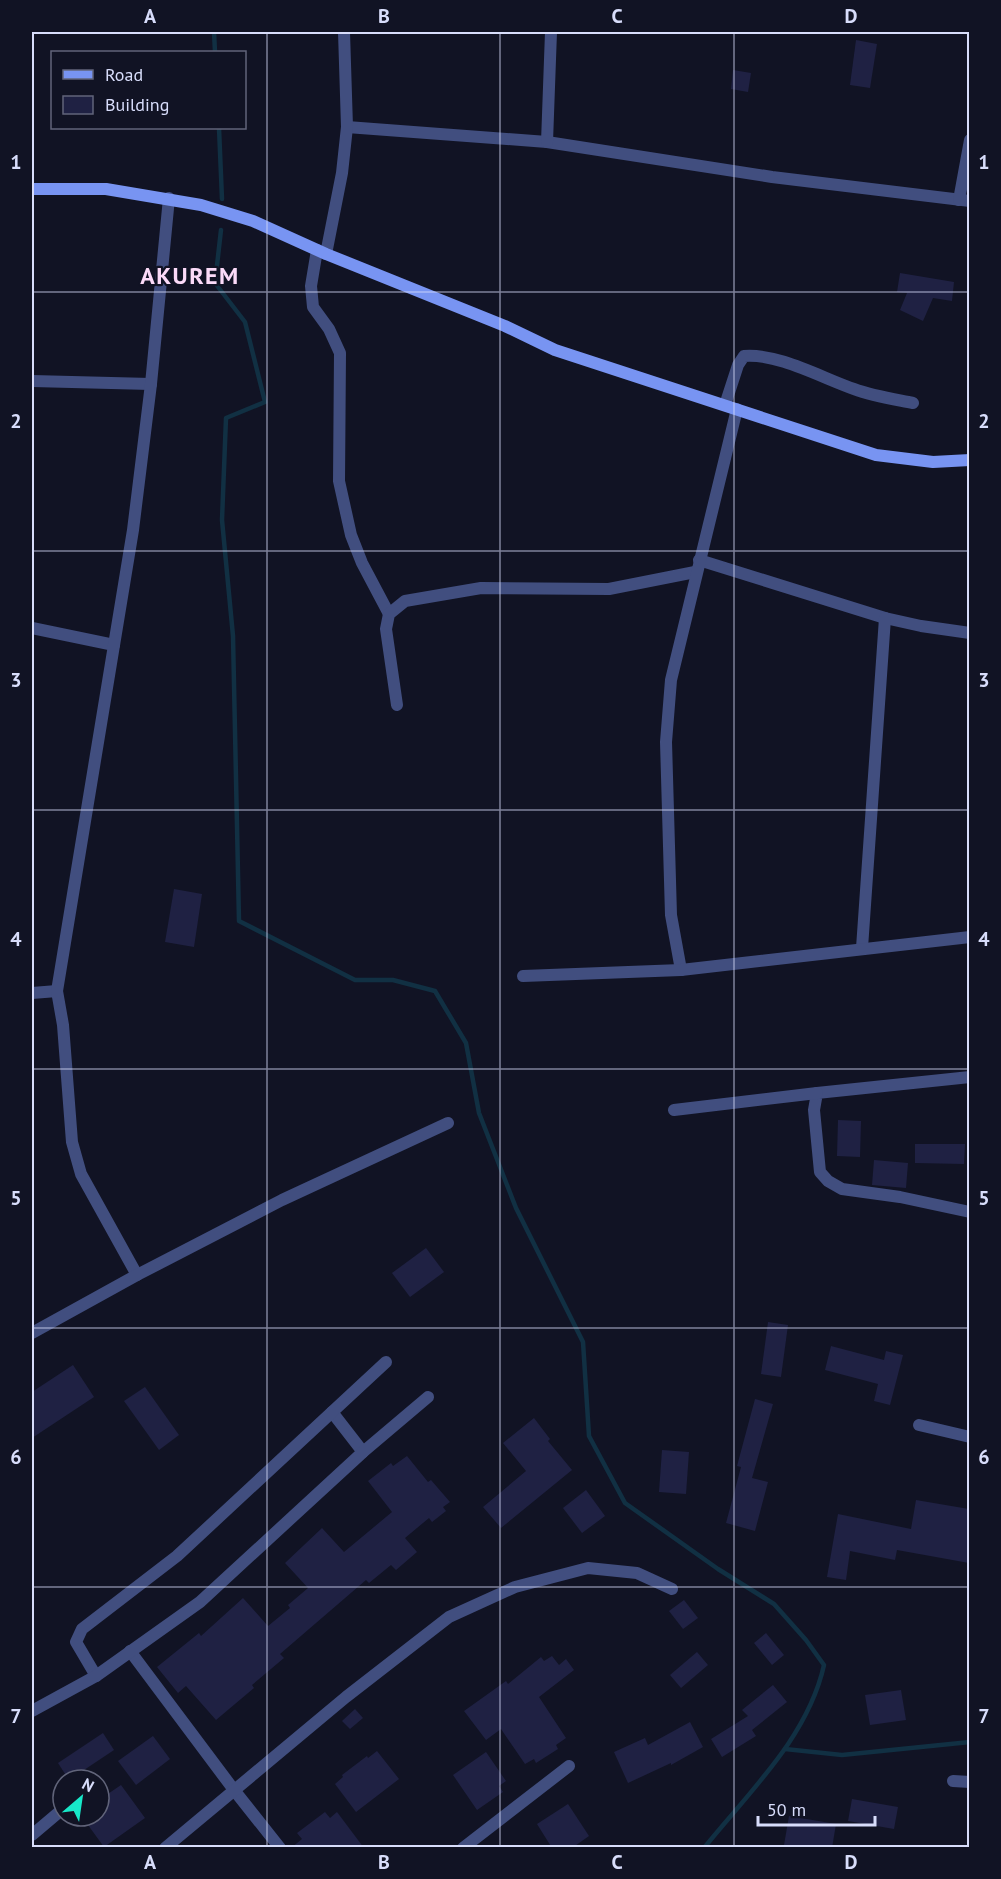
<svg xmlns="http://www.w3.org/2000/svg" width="1001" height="1879" viewBox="0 0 1001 1879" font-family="'PT Sans',sans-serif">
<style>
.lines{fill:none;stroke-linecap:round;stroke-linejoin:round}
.stream{stroke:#113043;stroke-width:4.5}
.building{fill:#1f2143}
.street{stroke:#414e7f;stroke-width:12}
.secondary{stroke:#7894f2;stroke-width:12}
.grid{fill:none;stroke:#d8ddfb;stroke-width:1.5;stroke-opacity:0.55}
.labels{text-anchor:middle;stroke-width:4.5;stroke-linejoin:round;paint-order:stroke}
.district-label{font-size:24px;font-weight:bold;letter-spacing:1.5px;fill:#fbdaf8;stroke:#111324}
.neatline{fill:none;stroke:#d8ddfb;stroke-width:2}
.grid-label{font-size:20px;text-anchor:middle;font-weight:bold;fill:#d8ddfb}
</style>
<rect width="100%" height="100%" fill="#111324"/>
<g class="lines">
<!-- stream -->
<g class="stream">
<polyline points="214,32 215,52"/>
<polyline points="219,128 222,199"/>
<path d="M221 230 215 283 245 322 265 402 226 418 222 520 233 636 239 921 355 980H393L435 991 466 1043 479 1113 516 1208 583 1342 589 1436 625 1503 718 1569 774 1604 806 1640 824 1665C808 1737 749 1792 704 1848"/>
<polyline points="785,1749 842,1755 970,1742"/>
</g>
</g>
<!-- building -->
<g class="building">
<polygon points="856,40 877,44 870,88 850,85"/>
<polygon points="733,70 751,73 748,92 731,89"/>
<polygon points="900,273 954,282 952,301 933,298 923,321 900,310 907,293 897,292"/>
<polygon points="174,889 202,894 194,947 165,942"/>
<polygon points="838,1120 861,1121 860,1157 837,1156"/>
<polygon points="915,1144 965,1144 964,1164 915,1163"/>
<polygon points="874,1160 908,1163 906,1188 872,1185"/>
<polygon points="426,1248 444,1272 410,1297 392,1273"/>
<polygon points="768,1322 788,1325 781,1377 761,1374"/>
<polygon points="831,1346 884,1360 886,1351 903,1355 890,1405 874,1401 878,1384 825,1370"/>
<polygon points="73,1365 94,1397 32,1438 32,1392"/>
<polygon points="145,1387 179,1435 159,1450 124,1401"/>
<polygon points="755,1399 773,1404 752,1478 768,1482 755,1531 726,1523 741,1467 737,1466"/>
<polygon points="534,1418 550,1439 548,1441 572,1470 501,1528 483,1507 526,1471 503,1443"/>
<polygon points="662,1450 689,1452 686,1494 659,1492"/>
<polygon points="407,1456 428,1482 431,1480 450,1502 443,1507 446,1511 432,1522 429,1518 405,1538 417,1552 396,1570 391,1565 369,1583 366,1580 280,1654 284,1658 252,1685 254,1688 216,1720 186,1686 178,1693 157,1667 199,1633 201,1636 243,1598 268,1626 290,1608 288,1605 308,1588 285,1563 322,1528 344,1552 392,1512 368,1481 391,1463 393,1466"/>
<polygon points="586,1490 605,1516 582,1533 563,1508"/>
<polygon points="916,1500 969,1509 969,1563 897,1550 895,1560 850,1551 846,1580 827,1577 838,1514 911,1529"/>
<polygon points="684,1600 698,1618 683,1629 669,1611"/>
<polygon points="766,1633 784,1655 772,1665 754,1643"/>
<polygon points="697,1652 708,1665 681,1688 670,1675"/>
<polygon points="552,1656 559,1665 566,1659 574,1670 539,1697 566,1738 556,1745 558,1749 536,1763 534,1759 525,1764 501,1729 486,1740 464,1711 506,1681 508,1684 541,1657 544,1661"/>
<polygon points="773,1685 787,1702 752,1730 756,1736 722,1757 711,1739 748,1716 742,1710"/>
<polygon points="901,1690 906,1720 870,1725 865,1695"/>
<polygon points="355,1709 363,1718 350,1729 342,1721"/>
<polygon points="690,1722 703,1747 671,1765 671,1763 628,1783 614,1752 645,1738 648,1745"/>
<polygon points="103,1733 114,1750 69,1780 58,1763"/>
<polygon points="153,1736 170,1759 136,1785 118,1761"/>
<polygon points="377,1751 399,1779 356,1812 335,1784 343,1777 342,1775 367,1756 368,1758"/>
<polygon points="486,1752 506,1781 499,1786 503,1792 477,1810 453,1775"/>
<polygon points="121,1785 145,1818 104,1847 88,1825 93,1822 89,1816 99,1816 99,1800"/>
<polygon points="852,1799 898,1807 894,1829 848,1821"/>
<polygon points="568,1804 589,1836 572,1848 552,1848 537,1824"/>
<polygon points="325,1812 330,1818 337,1812 364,1848 291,1848 302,1839 297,1833"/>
<polygon points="789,1816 836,1824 832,1848 797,1848 784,1845"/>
</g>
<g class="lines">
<!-- street -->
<g class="street">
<polyline points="347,127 547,142 772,177 970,201"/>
<polyline points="547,142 551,32"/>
<polyline points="959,200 970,140"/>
<polyline points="317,250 311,286 313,307 329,329 340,353 339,481 351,535 362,563 389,614"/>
<polyline points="326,254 342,173 347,127 344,32"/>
<polyline points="32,381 151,384"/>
<path d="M725 405 738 365 744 356C778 353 822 378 854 389 873 396 893 399 913 403"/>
<polyline points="699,560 885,618 921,626 970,633"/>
<polyline points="32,628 114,645"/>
<polyline points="397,705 386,629 389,614 405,601 481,588 609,589 695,572"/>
<polyline points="862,948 885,618"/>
<polyline points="681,970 671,915 666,742 671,680 737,409"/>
<polyline points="523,976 681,970 970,937"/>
<polyline points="32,993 57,991"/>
<polyline points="970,1077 817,1093 814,1110 820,1172 828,1181 842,1189 900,1197 970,1212"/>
<polyline points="674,1110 817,1093"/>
<polyline points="137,1275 81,1174 72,1142 63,1025 57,991 133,530 151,384 169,198"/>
<polyline points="32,1333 137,1275 282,1200 448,1123"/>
<polyline points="332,1412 363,1452"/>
<polyline points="919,1425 970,1437"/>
<polyline points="130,1651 234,1790 280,1848"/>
<polyline points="96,1676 76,1642 82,1629 177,1556 386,1362"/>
<polyline points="32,1711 96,1676 200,1602 363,1452 428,1397"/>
<polyline points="953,1781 970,1782"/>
<polyline points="32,1835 58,1813"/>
<polyline points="165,1848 346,1697 449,1617 515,1587 588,1568 637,1573 672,1589"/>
<polyline points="463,1848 569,1766"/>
</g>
<!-- secondary -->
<polyline class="secondary" points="32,189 106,189 201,205 253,221 326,254 505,326 555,350 876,455 933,462 970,460"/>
</g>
<!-- grid -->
<path class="grid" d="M267 32V1848M500 32V1848M734 32V1848M32 292H970M32 551H970M32 810H970M32 1069H970M32 1328H970M32 1587H970"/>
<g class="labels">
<!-- district labels -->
<g class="district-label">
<text x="190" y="284">AKUREM</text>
</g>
</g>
<!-- border -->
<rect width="1001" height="1879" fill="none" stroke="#111324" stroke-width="66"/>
<!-- legend -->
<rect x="51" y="51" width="195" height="78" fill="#111324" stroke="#61647a" stroke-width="1.5"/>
<rect x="63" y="70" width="30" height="9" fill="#7894f2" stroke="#61647a" stroke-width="1.5"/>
<text x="105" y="81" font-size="18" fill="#d8ddfb">Road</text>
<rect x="63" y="96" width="30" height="18" fill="#1f2143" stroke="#61647a" stroke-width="1.5"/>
<text x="105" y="111" font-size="18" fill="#d8ddfb">Building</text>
<!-- north arrow -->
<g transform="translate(81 1798) rotate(29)"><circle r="28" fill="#111324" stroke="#61647a" stroke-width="1.5"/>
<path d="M0-4.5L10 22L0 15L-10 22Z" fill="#17e8c9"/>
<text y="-9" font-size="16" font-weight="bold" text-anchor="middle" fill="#d8ddfb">N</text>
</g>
<!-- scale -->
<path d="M758 1816v9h117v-9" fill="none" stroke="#d8ddfb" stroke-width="3"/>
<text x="767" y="1816" font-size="18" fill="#d8ddfb" stroke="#111324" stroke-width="4.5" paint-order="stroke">50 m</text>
<rect x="33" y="33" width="935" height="1813" class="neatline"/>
<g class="grid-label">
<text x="150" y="23">A</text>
<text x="384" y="23">B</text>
<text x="617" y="23">C</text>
<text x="851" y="23">D</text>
<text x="16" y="169">1</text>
<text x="984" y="169">1</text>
<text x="16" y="428">2</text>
<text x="984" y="428">2</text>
<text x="16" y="687">3</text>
<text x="984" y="687">3</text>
<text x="16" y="946">4</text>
<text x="984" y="946">4</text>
<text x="16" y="1205">5</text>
<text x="984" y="1205">5</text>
<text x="16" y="1464">6</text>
<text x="984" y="1464">6</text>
<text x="16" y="1723">7</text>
<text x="984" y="1723">7</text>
<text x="150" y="1869">A</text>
<text x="384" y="1869">B</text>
<text x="617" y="1869">C</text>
<text x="851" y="1869">D</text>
</g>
</svg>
